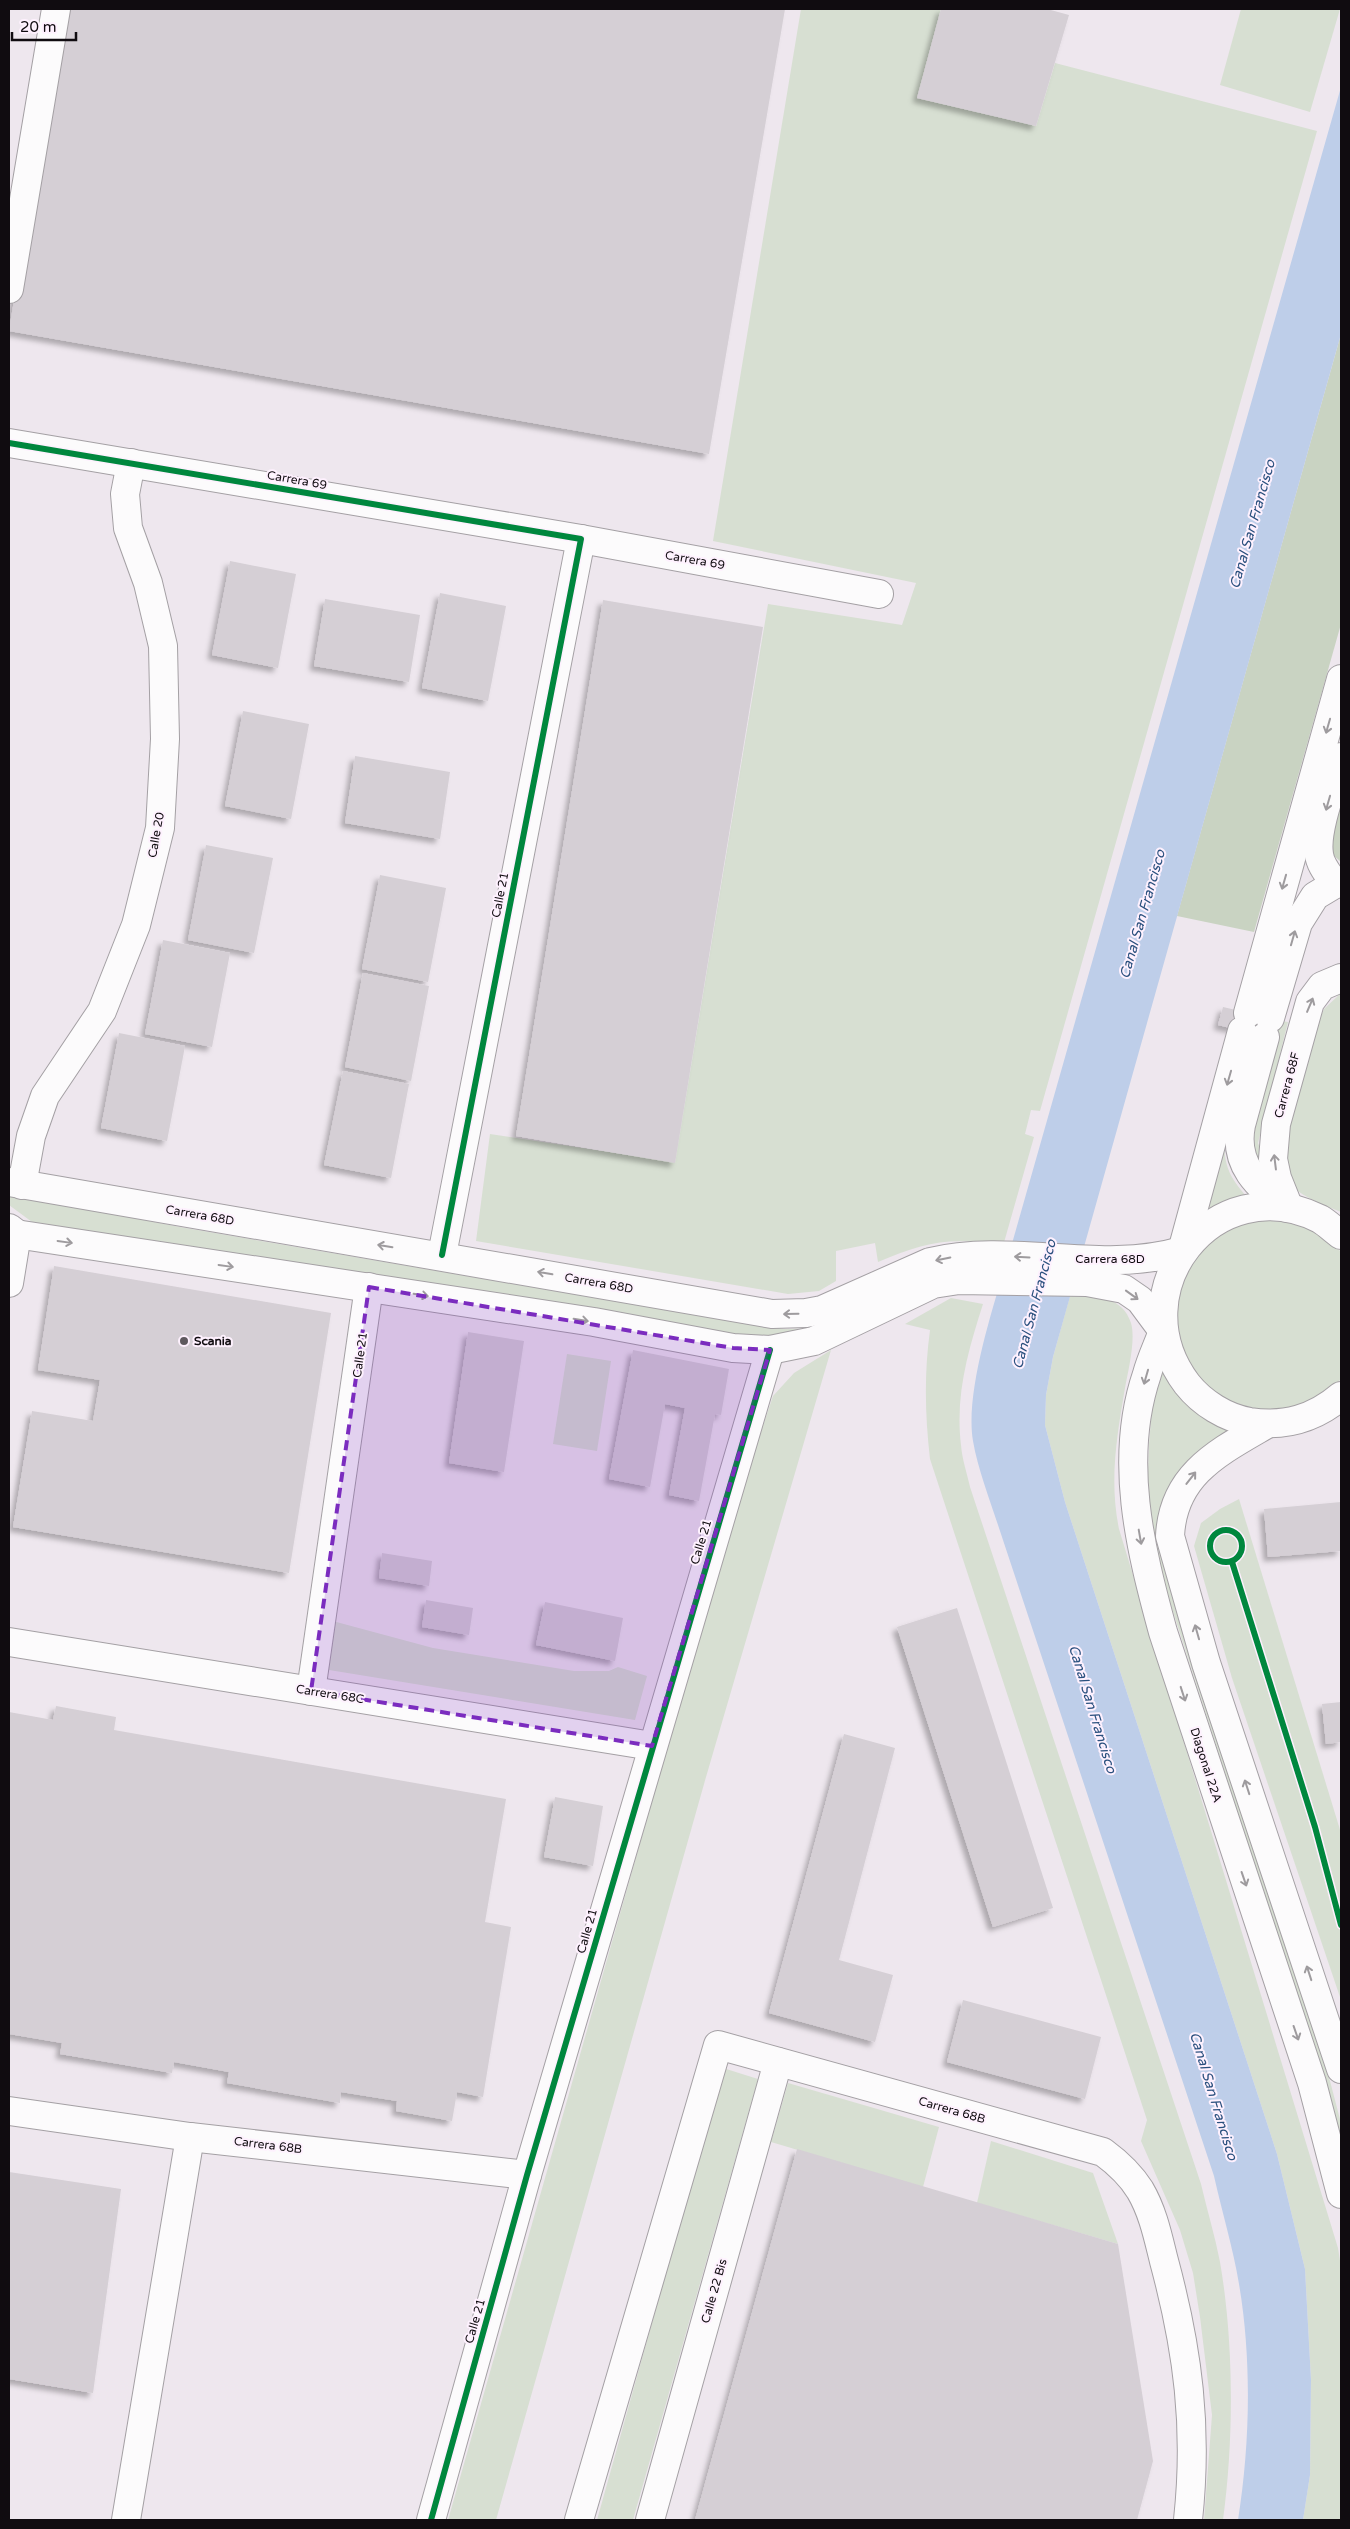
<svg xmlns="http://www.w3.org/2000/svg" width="1350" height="2529" viewBox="0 0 1350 2529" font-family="'Varela Round',sans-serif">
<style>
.green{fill:#d7dfd2}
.forest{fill:#c9d3c2}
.water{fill:#becee9}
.building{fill:#d5cfd5;filter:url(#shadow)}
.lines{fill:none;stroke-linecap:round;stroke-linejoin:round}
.minor-casing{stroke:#a4a0a4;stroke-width:30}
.major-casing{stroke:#a4a0a4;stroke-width:30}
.minor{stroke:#fcfbfc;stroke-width:28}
.major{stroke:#fcfbfc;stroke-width:28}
.cycleway-casing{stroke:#fef1fe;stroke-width:9}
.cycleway{stroke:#00873e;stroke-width:6}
.oneway{stroke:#9e9b9e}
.marked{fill:#7b2cbf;fill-opacity:0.2;stroke:#7b2cbf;stroke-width:4;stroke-dasharray:10 6;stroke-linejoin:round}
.poi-dot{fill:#5e595e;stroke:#fef1fe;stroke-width:2}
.labels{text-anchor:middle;stroke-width:4;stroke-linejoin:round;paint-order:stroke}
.street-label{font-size:12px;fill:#100c10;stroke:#fef1fe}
.poi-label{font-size:12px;font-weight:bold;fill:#100c10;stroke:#fef1fe;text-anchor:start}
.water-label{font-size:14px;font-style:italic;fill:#2a507e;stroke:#fef1fe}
</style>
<defs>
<filter id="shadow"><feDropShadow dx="-4.5" dy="4.5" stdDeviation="2.5" flood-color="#0004"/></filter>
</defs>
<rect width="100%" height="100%" fill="#eee7ee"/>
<!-- green -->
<g class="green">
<path d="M801 9H941L917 98 1036 126 1055 63 1317 131 1040 1111 1031 1110 1025 1134 1034 1137 1003 1246C951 1236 925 1242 878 1262L875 1243 836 1251V1281L819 1291 788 1294 476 1241 490 1134 675 1162 768 604 902 625 916 583 713 541Z"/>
<polygon points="1241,9 1340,9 1310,112 1220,85"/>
<path d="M1341 993V1212C1327 1206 1292 1194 1287 1178 1275 1141 1307 1060 1318 1022L1324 1009Z"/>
<path d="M1275 1020 1288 1022 1258 1143 1270 1171C1262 1163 1255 1157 1252 1146 1245 1119 1268 1049 1275 1020Z"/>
<path d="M1224 1143C1225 1168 1230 1177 1246 1196L1197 1218Z"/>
<polygon points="9,1194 180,1227 712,1318 785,1329 817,1328 761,1339 490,1292 32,1222 9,1205"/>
<path d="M1257 1220C1289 1221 1319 1226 1341 1252V1379C1251 1467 1124 1350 1194 1258 1203 1247 1214 1235 1228 1229 1236 1224 1248 1223 1257 1220Z"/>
<path d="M1070 1296C1094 1296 1122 1295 1131 1323 1136 1340 1128 1371 1125 1388 1117 1435 1109 1481 1119 1529L1338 2248 1341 2267 1340 2520H1303L1310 2475 1311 2380 1305 2269 1277 2154 1065 1502 1045 1425 1046 1395 1053 1357Z"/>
<path d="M951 1298 983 1304C968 1351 955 1395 961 1445 962 1459 967 1473 970 1487L1201 2184C1207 2210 1215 2236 1220 2262 1234 2343 1234 2439 1223 2520H1204L1212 2415 1200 2317 1193 2273 1180 2230 1141 2141 1147 2120 930 1459C925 1415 924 1374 930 1330L905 1324Z"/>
<polygon points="831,1350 706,1777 496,2520 448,2520 734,1512 773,1396 794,1373"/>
<polygon points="567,1354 611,1361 597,1451 553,1444"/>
<path d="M1164 1367 1184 1396 1206 1419 1236 1430C1210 1440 1184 1456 1173 1484 1167 1499 1165 1539 1162 1558L1330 2081 1341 2123V2143L1325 2083 1156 1559 1147 1495 1149 1444 1152 1407Z"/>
<polygon points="1239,1499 1341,1833 1341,2000 1232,1678 1194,1546 1201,1523 1220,1509"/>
<polygon points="329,1620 433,1648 574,1671 609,1671 618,1667 647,1676 635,1720 323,1669"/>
<polygon points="723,2068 758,2079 633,2520 597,2520"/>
<polygon points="788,2083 939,2127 923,2187 771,2142"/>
<polygon points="991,2141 1093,2173 1118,2244 977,2203"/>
</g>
<!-- forest -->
<g class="forest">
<polygon points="1341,334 1341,624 1254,932 1177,916"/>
<polygon points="1341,790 1341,862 1332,854 1329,833"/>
</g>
<!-- water -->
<path class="water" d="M1341 87V334L1053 1357 1046 1395 1045 1425 1065 1502 1277 2154 1305 2269 1311 2380 1310 2475 1303 2520H1238C1250 2445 1252 2360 1239 2284 1233 2248 1222 2212 1214 2176L999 1528C990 1500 978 1470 973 1441 964 1388 998 1293 1013 1240Z"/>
<!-- building -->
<g class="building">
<polygon points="62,9 785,9 709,454 9,331"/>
<polygon points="941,9 1047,9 1069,15 1036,126 917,98"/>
<polygon points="230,561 296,574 278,668 212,655"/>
<polygon points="440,593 506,606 488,701 422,688"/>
<polygon points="325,599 420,615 409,682 314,666"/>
<polygon points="603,600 763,627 675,1163 516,1136"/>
<polygon points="243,711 309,724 291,819 225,806"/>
<polygon points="355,756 450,772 440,839 345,823"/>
<polygon points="206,845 273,858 254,953 188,940"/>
<polygon points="380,875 446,888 428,982 362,969"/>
<polygon points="163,940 230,953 212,1047 145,1034"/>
<polygon points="363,973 429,986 411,1081 345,1067"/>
<polygon points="1223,1007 1270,1018 1271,1038 1218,1025"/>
<polygon points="119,1033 185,1046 167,1141 101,1128"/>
<polygon points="343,1071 409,1084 391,1178 324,1165"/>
<polygon points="54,1266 331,1313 289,1573 13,1527 32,1411 93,1421 100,1380 38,1370"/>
<polygon points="468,1332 524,1341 504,1472 449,1463"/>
<polygon points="633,1350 729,1369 721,1415 715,1414 699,1501 669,1495 685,1408 665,1404 650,1487 609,1479"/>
<polygon points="1341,1502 1341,1551 1268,1557 1264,1509"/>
<polygon points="382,1553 432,1561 429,1586 379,1578"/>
<polygon points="426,1600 473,1608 469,1635 422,1627"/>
<polygon points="545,1602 623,1618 615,1661 536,1645"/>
<polygon points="957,1608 1053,1908 993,1927 897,1627"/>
<polygon points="1341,1702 1341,1742 1326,1744 1322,1704"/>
<polygon points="56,1706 116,1717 114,1730 506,1799 485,1922 511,1927 483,2097 457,2092 452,2121 396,2111 397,2101 341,2092 340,2103 227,2083 229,2072 174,2062 172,2073 60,2054 62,2043 9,2034 9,1712 53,1720"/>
<polygon points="844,1734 895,1748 839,1960 893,1975 875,2042 769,2013"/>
<polygon points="555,1797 603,1806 593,1866 544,1857"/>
<polygon points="963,2000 1101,2037 1085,2099 947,2062"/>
<polygon points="797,2149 1118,2244 1153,2461 1137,2520 695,2520"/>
<polygon points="9,2172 121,2189 93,2393 9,2379"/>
</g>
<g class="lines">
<!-- minor casing -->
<g class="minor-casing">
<g id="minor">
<polyline points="9,289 56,9"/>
<polyline points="9,443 581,539 879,594"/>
<path d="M1335 884C1329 875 1320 865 1319 854 1315 830 1334 782 1341 757"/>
<polyline points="1248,1013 1341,679"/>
<polyline points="1270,1018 1298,923 1315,896 1335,884"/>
<path d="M1265 1037 1241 1125C1233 1165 1258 1186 1287 1208"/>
<polyline points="22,1185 31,1136 45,1096 102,1011 136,925 160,828 165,739 163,646 148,583 128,528 125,494 131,463"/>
<polyline points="1289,1208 1277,1178 1273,1159 1276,1124 1310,1002 1322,986 1341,978"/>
<polyline points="9,1228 17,1234 9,1283"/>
<polyline points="1182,1251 1242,1031"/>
<polyline points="442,1255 581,539"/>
<path d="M1163 1331C1158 1345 1151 1359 1147 1374 1118 1459 1140 1548 1163 1632L1312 2083 1341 2194"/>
<path d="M1267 1424C1219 1452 1173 1474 1170 1536L1206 1663 1341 2069"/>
<polyline points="9,1642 652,1746"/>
<polyline points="311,1691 369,1287"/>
<polyline points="9,2111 190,2137 527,2175"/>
<polyline points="126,2520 190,2137"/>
<polyline points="431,2520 527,2175 770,1350"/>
<path d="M579 2520 718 2045 1103 2152C1118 2163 1130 2174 1140 2190 1153 2212 1158 2237 1164 2261 1188 2350 1198 2428 1188 2520"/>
<polyline points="650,2520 778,2062"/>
</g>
</g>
<!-- major casing -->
<g class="major-casing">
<g id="major">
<path d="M9 1182 772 1314 806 1313 822 1310 930 1262C1014 1242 1099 1275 1182 1251"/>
<polyline points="9,1233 594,1322 733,1348 770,1350 814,1341 933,1284 959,1280 1087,1282 1124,1289 1140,1300 1163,1331"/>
<path d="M1341 1235C1334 1230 1327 1223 1320 1219 1214 1166 1117 1291 1187 1384 1202 1403 1226 1418 1250 1422 1285 1427 1314 1419 1341 1396"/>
</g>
</g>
<!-- minor -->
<use href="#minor" class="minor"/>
<!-- major -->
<use href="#major" class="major"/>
<!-- cycleway casing -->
<g class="cycleway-casing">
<g id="cycleway">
<polyline points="9,443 581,539 442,1255"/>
<circle cx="1226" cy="1546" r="16"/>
<polyline points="1232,1562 1315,1827 1341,1925"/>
<polyline points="431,2520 527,2175 770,1350"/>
</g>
</g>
<!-- cycleway -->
<use href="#cycleway" class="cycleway"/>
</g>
<!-- one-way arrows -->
<defs><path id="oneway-shaft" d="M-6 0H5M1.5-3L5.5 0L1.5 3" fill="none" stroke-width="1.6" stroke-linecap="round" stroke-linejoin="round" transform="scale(1.25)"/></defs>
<g class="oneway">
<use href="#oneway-shaft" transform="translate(1328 726) rotate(106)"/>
<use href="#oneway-shaft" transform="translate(1328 803) rotate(106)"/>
<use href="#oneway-shaft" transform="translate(1284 882) rotate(106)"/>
<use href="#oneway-shaft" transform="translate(1293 938) rotate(-74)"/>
<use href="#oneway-shaft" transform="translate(1310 1005) rotate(-67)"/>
<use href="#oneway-shaft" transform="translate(1229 1078) rotate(106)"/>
<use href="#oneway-shaft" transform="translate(1275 1162) rotate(-97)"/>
<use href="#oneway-shaft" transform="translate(65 1242) rotate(8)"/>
<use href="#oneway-shaft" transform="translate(385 1246) rotate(-171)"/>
<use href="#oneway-shaft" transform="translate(1022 1257) rotate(-177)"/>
<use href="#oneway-shaft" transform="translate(943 1259) rotate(168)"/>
<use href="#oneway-shaft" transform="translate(226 1266) rotate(8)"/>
<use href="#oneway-shaft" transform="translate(545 1273) rotate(-170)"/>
<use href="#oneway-shaft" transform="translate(421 1295) rotate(9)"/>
<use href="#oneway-shaft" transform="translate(1132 1295) rotate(36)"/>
<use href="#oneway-shaft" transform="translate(791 1314) rotate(179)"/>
<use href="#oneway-shaft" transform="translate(581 1320) rotate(9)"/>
<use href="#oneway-shaft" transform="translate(1146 1377) rotate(106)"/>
<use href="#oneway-shaft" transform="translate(1191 1478) rotate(-52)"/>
<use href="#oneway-shaft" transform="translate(1140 1537) rotate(80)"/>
<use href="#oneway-shaft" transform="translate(1197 1632) rotate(-106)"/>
<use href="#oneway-shaft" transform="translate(1183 1694) rotate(72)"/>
<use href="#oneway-shaft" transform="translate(1247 1787) rotate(-108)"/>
<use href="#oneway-shaft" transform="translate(1244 1879) rotate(71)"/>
<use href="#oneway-shaft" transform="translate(1309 1973) rotate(-108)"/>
<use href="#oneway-shaft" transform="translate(1296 2033) rotate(71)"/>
</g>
<!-- marked area -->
<path class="marked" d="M369 1287 733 1348 770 1350 652 1746 311 1691Z"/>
<!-- markers -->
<circle class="poi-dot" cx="184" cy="1341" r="5"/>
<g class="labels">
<!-- street labels -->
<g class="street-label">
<text transform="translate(297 480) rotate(10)" y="4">Carrera 69</text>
<text transform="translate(695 560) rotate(10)" y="4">Carrera 69</text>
<text transform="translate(156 835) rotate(-80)" y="4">Calle 20</text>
<text transform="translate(500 895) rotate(-79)" y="4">Calle 21</text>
<text transform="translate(1287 1085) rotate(-75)" y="4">Carrera 68F</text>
<text transform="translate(200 1215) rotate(10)" y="4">Carrera 68D</text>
<text x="1110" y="1263">Carrera 68D</text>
<text transform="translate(599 1283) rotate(10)" y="4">Carrera 68D</text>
<text transform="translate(360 1355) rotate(-82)" y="4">Calle 21</text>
<text transform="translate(701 1542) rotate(-73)" y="4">Calle 21</text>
<text transform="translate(330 1694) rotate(9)" y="4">Carrera 68C</text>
<text transform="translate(1206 1765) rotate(72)" y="4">Diagonal 22A</text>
<text transform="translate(587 1931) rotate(-74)" y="4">Calle 21</text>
<text transform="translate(952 2110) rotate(16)" y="4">Carrera 68B</text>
<text transform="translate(268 2145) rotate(7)" y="4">Carrera 68B</text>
<text transform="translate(714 2291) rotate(-74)" y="4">Calle 22 Bis</text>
<text transform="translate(475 2321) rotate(-74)" y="4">Calle 21</text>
</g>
<!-- poi labels -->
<g class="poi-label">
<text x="194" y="1345">Scania</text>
</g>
<!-- water labels -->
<g class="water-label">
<text transform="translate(1252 524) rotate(-74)" y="5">Canal San Francisco</text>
<text transform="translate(1142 914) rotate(-74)" y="5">Canal San Francisco</text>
<text transform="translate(1034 1304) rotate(-75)" y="5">Canal San Francisco</text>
<text transform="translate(1093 1709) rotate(73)" y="5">Canal San Francisco</text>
<text transform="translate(1214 2096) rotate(73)" y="5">Canal San Francisco</text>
</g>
</g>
<!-- border -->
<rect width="1350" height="2529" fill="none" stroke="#100c10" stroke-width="20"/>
<!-- scale -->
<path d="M12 32v8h64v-8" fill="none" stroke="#100c10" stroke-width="2.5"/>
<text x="20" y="32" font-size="15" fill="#100c10" stroke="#fef1fe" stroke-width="4" paint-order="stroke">20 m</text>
</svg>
